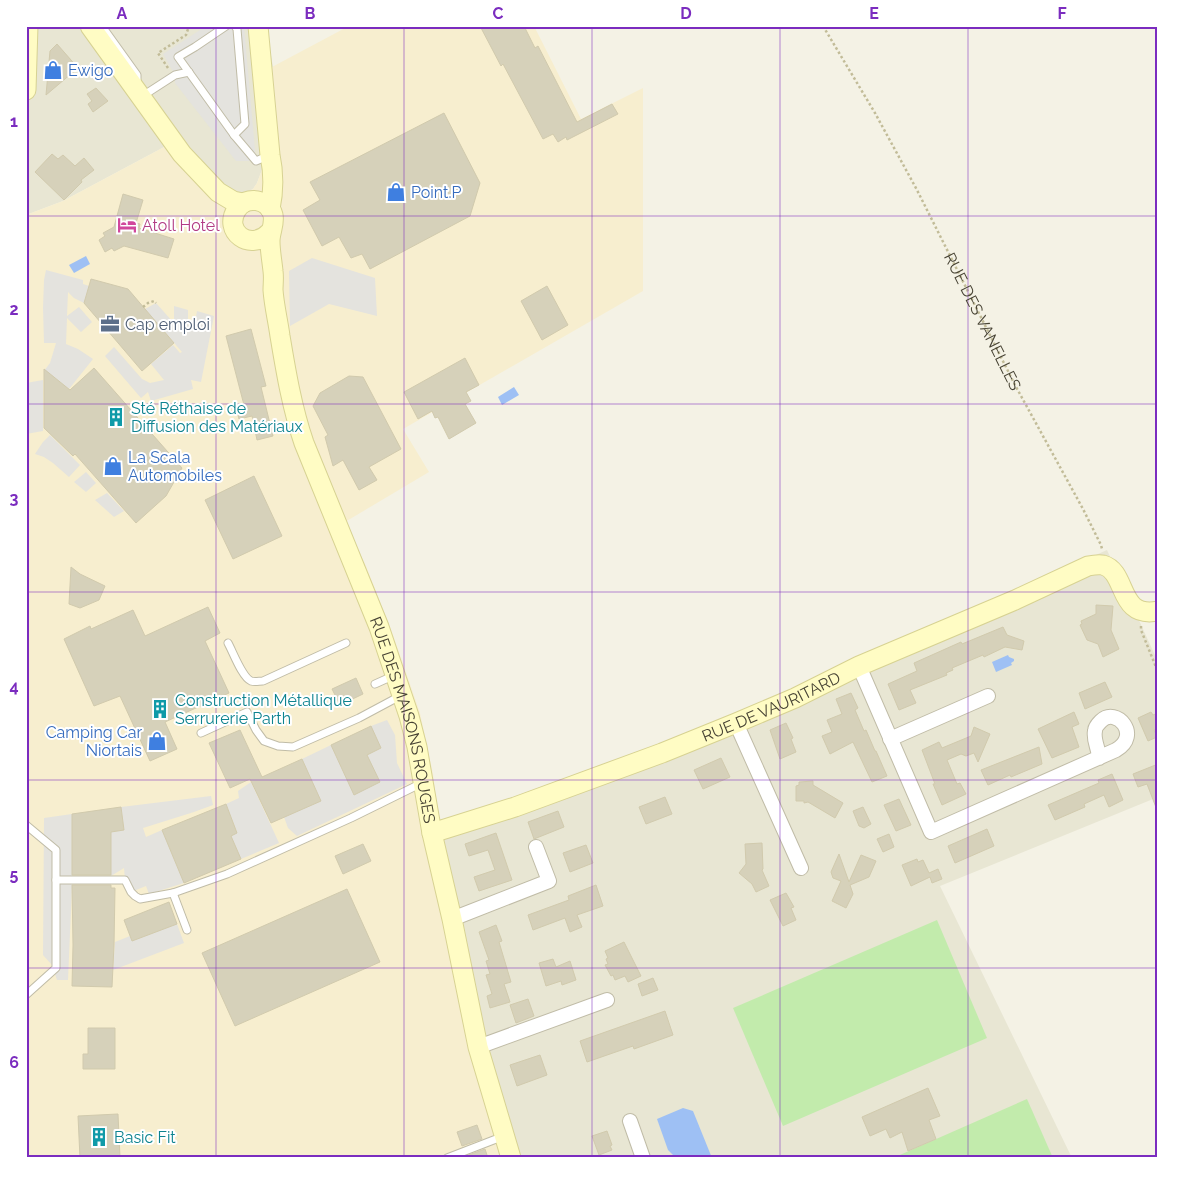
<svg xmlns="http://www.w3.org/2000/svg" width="1184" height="1184" viewBox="0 0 1184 1184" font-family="Raleway,sans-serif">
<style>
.residential{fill:#e8e6d3}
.commercial{fill:#f7eecf}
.green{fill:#c2ebac}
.parking{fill:#e4e3de}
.water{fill:#9ec0f4}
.building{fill:#d6d1ba;stroke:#d1caad}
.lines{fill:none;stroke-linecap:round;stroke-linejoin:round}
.lane-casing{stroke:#c0bca7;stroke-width:9}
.street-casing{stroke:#c0bca7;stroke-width:16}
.secondary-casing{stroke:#d7d292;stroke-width:21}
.path{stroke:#c2bc98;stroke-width:2.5;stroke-dasharray:2.5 2.5;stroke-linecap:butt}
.lane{stroke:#fff;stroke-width:7}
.street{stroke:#fff;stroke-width:14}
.secondary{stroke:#fffcc4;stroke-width:19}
.grid{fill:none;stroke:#7b2cbf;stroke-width:1;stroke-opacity:0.55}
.labels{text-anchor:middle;stroke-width:4;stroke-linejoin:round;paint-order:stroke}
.shop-label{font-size:16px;fill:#366cbe;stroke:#fff;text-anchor:start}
.hotel-label{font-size:16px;fill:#b23c85;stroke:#fff;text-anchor:start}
.street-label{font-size:16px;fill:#474334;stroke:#fff}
.service-label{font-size:16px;fill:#4e5e75;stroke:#fff;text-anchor:start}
.culture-label{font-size:16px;fill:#0d838f;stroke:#fff;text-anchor:start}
.neatline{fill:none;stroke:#7b2cbf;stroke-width:2}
.grid-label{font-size:16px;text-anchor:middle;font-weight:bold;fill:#7b2cbf}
</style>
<rect width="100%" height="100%" fill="#f4f2e5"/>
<!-- residential -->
<g class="residential">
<polygon points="26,26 266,26 273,67 255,76 263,167 257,183 253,189 240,196 222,191 181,138 63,201 26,215"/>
<polygon points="1107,550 1158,662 1158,797 940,886 1072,1158 502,1158 439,820 461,817 646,750 792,690"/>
</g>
<!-- commercial -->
<polygon class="commercial" points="349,26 534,26 581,119 643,88 643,291 403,429 429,472 345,522 366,566 392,632 420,713 433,774 439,820 502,1158 26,1158 26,215 63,201 181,138 216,184 240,196 253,189 257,183 263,167 255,76"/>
<!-- green -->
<g class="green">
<polygon points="937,920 987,1038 783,1126 733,1008"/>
<polygon points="1027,1099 1053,1158 893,1158"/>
</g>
<!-- parking -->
<g class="parking">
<polygon points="207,26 244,26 256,161 236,161 175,83 175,75 163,54 200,30"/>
<polygon points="312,258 375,278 377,316 329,304 290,326 289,271"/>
<polygon points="46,270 83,280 83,284 89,286 84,303 74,298 68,292 67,316 79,307 92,322 81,332 67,318 66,344 78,349 93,359 69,389 47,372 44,371 50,363 56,343 44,343 43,308 44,280"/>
<polygon points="156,303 172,321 174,322 174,306 188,310 188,325 194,327 197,311 214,316 201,382 191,380 193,389 151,401 148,392 141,398 105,356 114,347 142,379 150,383 164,380 151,364 173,345 180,353 182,352 145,309"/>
<polygon points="43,380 43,431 26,434 26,383"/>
<polygon points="50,435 80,465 69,477 53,463 44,457 35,454 43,442"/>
<polygon points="86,472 96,483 86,492 74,482"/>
<polygon points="107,493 124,511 114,517 95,500"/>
<polygon points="387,720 395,735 397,763 407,784 297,836 288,828 284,817 320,801 302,759 331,745 354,794 379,782 367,755 381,748 371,726"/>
<polygon points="251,782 279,843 241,859 231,836 237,832 226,804 239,798 238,791"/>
<polygon points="211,796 213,805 194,812 143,828 146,837 162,830 184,883 149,894 146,886 131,892 125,880 124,868 111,876 111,832 124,830 121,807"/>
<polygon points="72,814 72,887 68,980 57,980 52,965 43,955 44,818"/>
<polygon points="177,924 184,943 113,970 115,942 130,936 132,941"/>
</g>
<!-- water -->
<g class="water">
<polygon points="86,256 90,264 74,273 69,265"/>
<polygon points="514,387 519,395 502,405 498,397"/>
<polygon points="1008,655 1009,657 1014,659 1014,661 1011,663 1012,665 996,672 992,662"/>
<polygon points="683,1108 693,1111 712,1158 676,1158 668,1150 657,1119"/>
</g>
<!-- building -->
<g class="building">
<polygon points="480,26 524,26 535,48 538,46 577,122 612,104 618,114 567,140 566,137 558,142 553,134 543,139 503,64 501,66"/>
<polygon points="57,44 78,68 46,95 50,51"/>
<polygon points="96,88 108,101 93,112 88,104 92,101 87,94"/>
<polygon points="444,113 480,183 470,216 370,269 362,254 351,258 339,237 322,246 303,210 320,200 310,182"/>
<polygon points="52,154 58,159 63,155 75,166 84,158 94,170 81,180 82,182 64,200 35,172"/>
<polygon points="123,194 143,200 136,223 140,224 139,228 174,239 168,258 124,246 114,251 112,248 105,252 99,240 105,236 103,233 114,227"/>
<polygon points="91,279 128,289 174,343 142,371 84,303"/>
<polygon points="547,286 568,325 542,340 521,301"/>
<polygon points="251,329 266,386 261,387 273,436 257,440 252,416 239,419 236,407 244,405 226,336"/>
<polygon points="465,358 479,385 466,392 471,401 465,404 476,423 449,439 438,417 435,418 432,411 418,419 404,392"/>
<polygon points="94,368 182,468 166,496 136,523 75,454 73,456 44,428 44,369 70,390"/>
<polygon points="349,376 363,377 401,449 369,467 377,480 359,490 343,460 333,466 325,437 328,435 313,406 320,393"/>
<polygon points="254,476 282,536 233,559 205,500"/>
<polygon points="71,567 80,574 105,586 99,600 80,608 69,604"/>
<polygon points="1096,605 1113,606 1111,630 1119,649 1103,657 1098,644 1087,640 1080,625 1082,624 1081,621 1096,614"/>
<polygon points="208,607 220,633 205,641 229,693 165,722 177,749 150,761 120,696 94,706 64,639 90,626 91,629 133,610 145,636"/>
<polygon points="1003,627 1007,635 1024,641 1022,650 1005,647 984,657 983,655 952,668 953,670 946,673 947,675 910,690 916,703 899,710 888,684 917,671 914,663 961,642 962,644"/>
<polygon points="356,678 363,694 340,705 332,689"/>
<polygon points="1105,682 1112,697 1085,709 1079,693"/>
<polygon points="851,693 858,708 855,710 864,731 866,730 875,751 876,751 887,776 872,782 853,742 830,754 822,736 832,732 827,720 842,714 836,699"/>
<polygon points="1074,712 1079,724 1072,727 1079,747 1052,758 1038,729"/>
<polygon points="1151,712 1153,715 1158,713 1158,728 1154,730 1157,737 1148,741 1138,718"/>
<polygon points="786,723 793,738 791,739 796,752 780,759 770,730"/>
<polygon points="371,726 381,748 367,755 380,782 354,795 331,745"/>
<polygon points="974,727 990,734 978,762 974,753 966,756 961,754 947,760 957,784 960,783 966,794 942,805 933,784 935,784 922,750 939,742 942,748 971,736"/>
<polygon points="240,730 262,777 302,759 321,801 271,823 250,779 230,788 209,743"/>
<polygon points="1039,747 1042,764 1011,777 1010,775 988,785 981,770"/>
<polygon points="721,758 730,777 703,789 694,770"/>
<polygon points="1158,764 1158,810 1157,810 1147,784 1138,787 1133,774"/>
<polygon points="1112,774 1123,800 1109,807 1104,795 1084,804 1085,807 1055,820 1048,805 1099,783 1098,780"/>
<polygon points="813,781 813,785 843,803 835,818 808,802 804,803 804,801 796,801 796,786 799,785 799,782"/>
<polygon points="665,797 672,814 646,824 639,807"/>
<polygon points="899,799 911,825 896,831 884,805"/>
<polygon points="226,804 237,833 231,836 241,859 184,883 162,830"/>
<polygon points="121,807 124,830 111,832 111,875 72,875 72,814"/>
<polygon points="863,807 871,824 864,828 859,826 853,811"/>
<polygon points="558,811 564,827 534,839 528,822"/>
<polygon points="987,829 994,846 955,863 948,846"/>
<polygon points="496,833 512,880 479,891 474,877 495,870 488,850 469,856 465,844"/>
<polygon points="889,834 894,847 883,852 877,839"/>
<polygon points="762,843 763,869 762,870 769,886 756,892 752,884 739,873 746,864 745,844"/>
<polygon points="363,844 371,861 343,874 335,856"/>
<polygon points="586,845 593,863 570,872 563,853"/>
<polygon points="839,854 849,882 861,855 876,861 869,877 850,885 853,894 846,908 832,901 841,881 833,878 831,872"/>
<polygon points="917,859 918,862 923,860 929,873 938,869 942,879 932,883 930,877 911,886 902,865"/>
<polygon points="72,885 111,885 111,888 115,888 114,945 112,987 72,986 73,945"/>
<polygon points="596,885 603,906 577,915 582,927 570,932 565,918 533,930 528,915 569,900 568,896"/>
<polygon points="347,889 380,962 235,1026 202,953"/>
<polygon points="786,893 794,907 791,908 796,920 783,926 770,900"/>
<polygon points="169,902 177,924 132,941 124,920"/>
<polygon points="496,925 502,941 499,942 511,982 504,984 510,1002 490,1008 487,996 492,994 486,975 490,974 486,961 489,960 479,932"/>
<polygon points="624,942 641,976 628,982 625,976 615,980 613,975 611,976 605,965 608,964 606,959 608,958 605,951"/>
<polygon points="553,959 556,967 570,961 576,980 562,985 561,981 546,986 539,963"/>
<polygon points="653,978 658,990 642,996 638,984"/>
<polygon points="528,999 534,1016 516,1023 510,1005"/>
<polygon points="665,1011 673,1035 634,1049 633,1046 587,1062 580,1041"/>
<polygon points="88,1028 115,1028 115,1069 83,1069 83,1054 88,1054"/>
<polygon points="540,1055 547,1075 517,1086 510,1065"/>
<polygon points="928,1088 940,1116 929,1120 936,1139 908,1151 902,1132 890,1138 886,1129 870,1136 862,1117"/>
<polygon points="118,1114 120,1158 80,1158 78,1116"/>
<polygon points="477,1125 482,1139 462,1146 457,1132"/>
<polygon points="607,1131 612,1145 610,1146 612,1150 599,1155 592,1136"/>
<polygon points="485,1149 488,1158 466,1158 466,1156"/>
</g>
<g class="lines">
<!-- lane casing -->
<g class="lane-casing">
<g id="lane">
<polyline points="226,26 195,47 178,57 234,135 256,161 270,155"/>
<polyline points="97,28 104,29 137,75 137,85"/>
<polyline points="141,97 175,75 189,72"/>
<polyline points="234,135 245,124 237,29 235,26"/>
<path d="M228 643C233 652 242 677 251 681 255 682 259 681 263 681L346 643"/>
<polyline points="375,684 395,675"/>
<polyline points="201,733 247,712 256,730 264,741 278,746 293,747 359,718 402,695"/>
<polyline points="26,825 56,850 56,968 26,995"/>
<polyline points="56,880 125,880 131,892 135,896 140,899 173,893 227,874 351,818 422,783"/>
<polyline points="173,893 187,930"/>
<polyline points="447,1158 504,1136"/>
</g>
</g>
<!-- street casing -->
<g class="street-casing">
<g id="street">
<path d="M859 666 931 832 1116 750C1142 735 1116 706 1101 721 1098 724 1095 727 1095 731 1093 740 1099 749 1099 758"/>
<polyline points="736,723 801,868"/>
<polyline points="890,739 988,696"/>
<polyline points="452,919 549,881 536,847"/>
<polyline points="478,1047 607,1000"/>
<polyline points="630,1121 643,1158"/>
</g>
</g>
<!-- secondary casing -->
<g class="secondary-casing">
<g id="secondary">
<polyline points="90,26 182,154 218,192 233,201 243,203"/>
<path d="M258 26 270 155C274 174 274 190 270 209"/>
<polyline points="26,90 28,26"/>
<path id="s2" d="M270 232C250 253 222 231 237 209 246 195 269 199 273 215 275 224 270 232 270 241 270 251 272 261 273 271 274 278 273 284 273 290 274 305 278 321 280 336 286 372 292 408 304 443L379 627 409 716 417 747 432 833 452 919 478 1047 511 1158"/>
<path id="s3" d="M432 833 515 807 662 753 736 723 795 698 859 666 1015 600 1088 566C1093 565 1098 564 1103 565 1128 572 1117 619 1158 611"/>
</g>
</g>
<!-- path -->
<g class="path">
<path id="s1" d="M823 26 875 113 917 190 1015 385 1083 509 1101 545 1102 549"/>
<polyline points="168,68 158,53 186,35 189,26"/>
<polyline points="143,307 148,303 154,301 156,303"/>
<polyline points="1141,626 1141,630 1158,672"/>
</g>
<!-- lane -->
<use href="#lane" class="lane"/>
<!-- street -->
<use href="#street" class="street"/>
<!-- secondary -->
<use href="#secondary" class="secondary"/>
</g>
<!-- grid -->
<path class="grid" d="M216 26V1158M404 26V1158M592 26V1158M780 26V1158M968 26V1158M26 216H1158M26 404H1158M26 592H1158M26 780H1158M26 968H1158"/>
<!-- icons -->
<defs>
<g id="shop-bare" transform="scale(1.5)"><path d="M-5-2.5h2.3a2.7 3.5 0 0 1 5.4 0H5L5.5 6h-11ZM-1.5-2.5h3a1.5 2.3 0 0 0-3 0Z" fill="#3f7fe0" stroke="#fff" stroke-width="2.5" paint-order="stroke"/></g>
<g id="hotel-bare" transform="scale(1.5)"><path d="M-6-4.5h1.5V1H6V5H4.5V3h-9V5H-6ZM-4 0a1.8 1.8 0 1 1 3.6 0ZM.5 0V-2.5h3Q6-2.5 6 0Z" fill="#d1479c" stroke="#fff" stroke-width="2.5" paint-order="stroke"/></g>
<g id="office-bare" transform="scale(1.5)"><path d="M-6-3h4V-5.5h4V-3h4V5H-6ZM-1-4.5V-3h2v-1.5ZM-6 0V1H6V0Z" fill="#5c6f8a" stroke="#fff" stroke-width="2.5" paint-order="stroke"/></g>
<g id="building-bare" transform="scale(1.5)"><path d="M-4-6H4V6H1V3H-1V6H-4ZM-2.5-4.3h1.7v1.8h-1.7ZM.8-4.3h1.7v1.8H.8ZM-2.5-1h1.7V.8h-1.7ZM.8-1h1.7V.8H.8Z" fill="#0f9aa8" stroke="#fff" stroke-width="2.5" paint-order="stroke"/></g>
</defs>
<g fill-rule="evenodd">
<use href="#shop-bare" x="53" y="70"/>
<use href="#shop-bare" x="396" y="192"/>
<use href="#hotel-bare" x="127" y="225"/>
<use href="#office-bare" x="110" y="324"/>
<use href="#building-bare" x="116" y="417"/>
<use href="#shop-bare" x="113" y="466"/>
<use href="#building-bare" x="160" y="709"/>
<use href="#shop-bare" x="157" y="741"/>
<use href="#building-bare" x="99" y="1137"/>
</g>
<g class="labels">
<!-- shop labels -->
<g class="shop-label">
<text x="68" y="76">Ewigo</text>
<text x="411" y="198">Point.P</text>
<text x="128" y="463">La Scala<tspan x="128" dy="18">Automobiles</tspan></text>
<text x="142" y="738" text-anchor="end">Camping Car<tspan x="142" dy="18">Niortais</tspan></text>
</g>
<!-- hotel labels -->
<g class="hotel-label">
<text x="142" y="231">Atoll Hotel</text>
</g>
<!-- street labels -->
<g class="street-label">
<text dy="6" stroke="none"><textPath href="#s1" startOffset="336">RUE DES VANELLES</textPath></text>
<text dy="6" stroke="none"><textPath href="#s3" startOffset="362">RUE DE VAURITARD</textPath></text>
<text dy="6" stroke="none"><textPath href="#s2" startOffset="636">RUE DES MAISONS ROUGES</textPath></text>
</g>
<!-- service labels -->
<g class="service-label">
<text x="125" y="330">Cap emploi</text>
</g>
<!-- culture labels -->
<g class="culture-label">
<text x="131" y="414">Sté Réthaise de<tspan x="131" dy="18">Diffusion des Matériaux</tspan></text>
<text x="175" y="706">Construction Métallique<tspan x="175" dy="18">Serrurerie Parth</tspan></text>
<text x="114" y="1143">Basic Fit</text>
</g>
</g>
<!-- border -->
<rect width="1184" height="1184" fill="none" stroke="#ffffff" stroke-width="55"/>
<rect x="28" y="28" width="1128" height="1128" class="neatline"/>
<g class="grid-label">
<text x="122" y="19">A</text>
<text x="310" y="19">B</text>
<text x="498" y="19">C</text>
<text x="686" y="19">D</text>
<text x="874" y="19">E</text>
<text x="1062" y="19">F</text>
<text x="14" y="127">1</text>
<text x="14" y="315">2</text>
<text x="14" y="504">3</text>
<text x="14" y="692">4</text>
<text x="14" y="880">5</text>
<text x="14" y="1068">6</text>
</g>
</svg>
